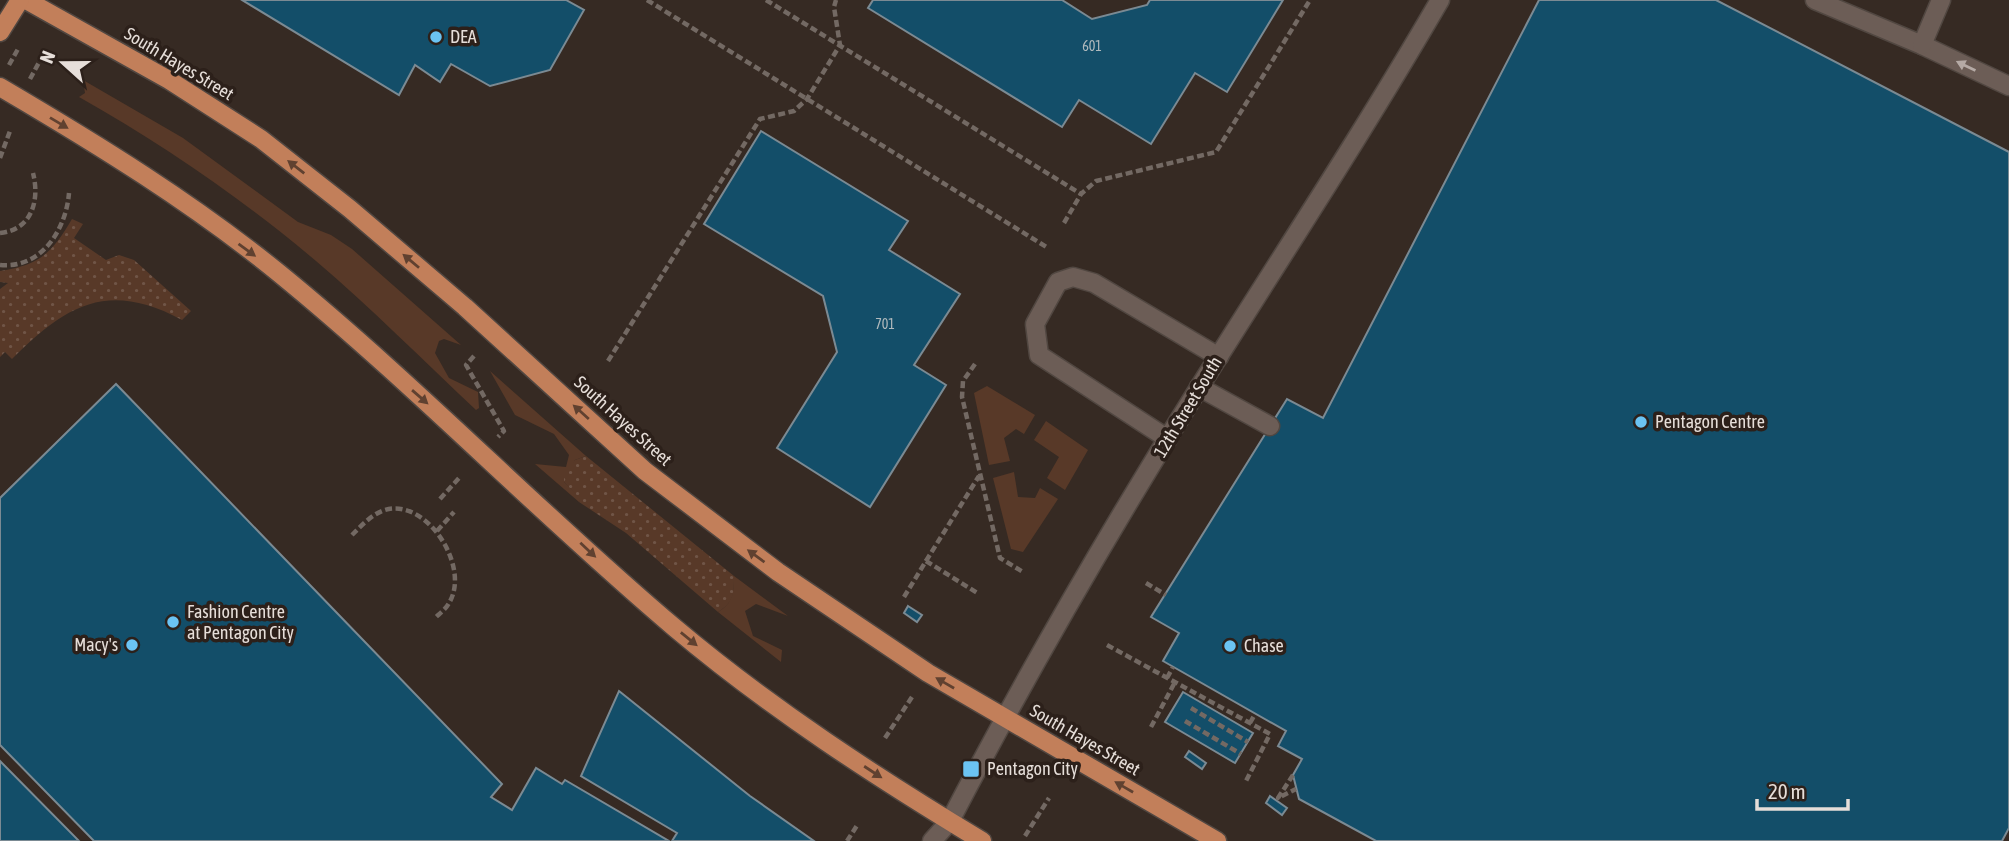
<svg xmlns="http://www.w3.org/2000/svg" width="2009" height="841" viewBox="0 0 2009 841" font-family="'Asap Condensed',sans-serif">
<style>
.grass{fill:#583928}
.garden{fill:url(#garden-dots)}
.building{fill:#134e69;stroke:#7b8a93;stroke-width:2}
.lines{fill:none;stroke-linecap:round;stroke-linejoin:round}
.minor-casing{stroke:#514741;stroke-width:21}
.major-casing{stroke:#514741;stroke-width:21}
.path{stroke:#736963;stroke-width:4.5;stroke-dasharray:7 3.5;stroke-linecap:butt}
.minor{stroke:#6c5d56;stroke-width:18}
.major{stroke:#c27f5a;stroke-width:18}
.oneway{fill:#b5aaa5}
.oneway2{fill:#604130}
.poi-dot{fill:#6bc3f2;stroke:#2c201a;stroke-width:2.5}
.labels{text-anchor:middle;stroke-width:7;stroke-linejoin:round;paint-order:stroke}
.number-label{font-size:14px;fill:#b1babd}
.poi-label{font-size:18px;fill:#e6ded9;stroke:#2c201a;text-anchor:start}
.street-label{font-size:18px;fill:#e6ded9;stroke:#2c201a}
</style>
<defs>
<pattern id="garden-dots" width="8" height="8" patternUnits="userSpaceOnUse" patternTransform="scale(1.75)"><rect width="8" height="8" fill="#583928"/><path d="M2 2h.1M6 6h.1" fill="none" stroke="#705547" stroke-width="1.8" stroke-linecap="round"/></pattern>
</defs>
<rect width="100%" height="100%" fill="#362a23"/>
<!-- grass -->
<g class="grass">
<path d="M83 80 183 138 298 222 331 235 352 249 461 345 444 339 439 341 435 353 449 378 478 392 479 408 476 410C423 360 371 308 316 261 242 199 163 144 79 97L85 93Z"/>
<polygon points="490,371 586,456 575,460 564,482 581,499 579,502 535,464 566,467 569,455 554,434 515,415"/>
<polygon points="987,386 1035,415 1024,434 1016,429 1004,438 1010,461 989,465 974,393"/>
<polygon points="1046,421 1088,450 1065,490 1047,478 1059,457 1034,440"/>
<polygon points="1014,472 1018,497 1035,498 1040,488 1058,499 1023,552 1011,549 993,478"/>
<path d="M734 576 788 616 756 604 745 611 753 636 782 650 781 662 718 612C733 603 734 592 734 576Z"/>
</g>
<!-- garden -->
<g class="garden">
<path d="M72 219 83 224 74 238 106 260 119 255 134 260 191 311 182 320C108 280 66 305 12 359L5 352 0 357V289L8 283 0 282V271C40 265 52 253 72 219Z"/>
<path d="M586 456 734 576C734 594 734 602 718 612L626 533 579 502 580 499 564 482V474L575 460Z"/>
</g>
<!-- building -->
<g class="building">
<polygon points="242,0 566,0 584,10 550,70 490,86 451,64 440,82 415,65 399,95"/>
<polygon points="873,0 1062,0 1092,19 1147,5 1150,0 1283,0 1227,92 1195,73 1151,144 1079,100 1062,127 868,8"/>
<polygon points="1539,0 1716,0 2009,152 2009,828 2002,841 1376,841 1299,799 1293,775 1302,759 1278,746 1286,731 1163,661 1179,633 1151,617 1287,399 1323,418"/>
<polygon points="761,131 908,221 889,250 960,294 914,365 946,385 870,507 777,448 837,352 823,296 704,224"/>
<polygon points="116,384 502,784 491,797 512,810 536,768 562,784 565,780 669,841 94,841 0,745 0,498"/>
<polygon points="908,606 922,615 917,622 904,613"/>
<polygon points="619,691 750,796 814,841 672,841 677,833 581,776"/>
<polygon points="1183,692 1253,733 1235,763 1165,722"/>
<polygon points="1189,751 1206,763 1202,769 1185,757"/>
<polygon points="0,761 79,841 0,841"/>
<polygon points="1270,796 1287,808 1282,815 1266,803"/>
</g>
<g class="lines">
<!-- minor casing -->
<g class="minor-casing">
<g id="minor">
<polyline points="1815,0 1922,45 2009,86"/>
<polyline points="1922,45 1941,0"/>
<polyline points="1199,387 1270,426"/>
<polyline points="1168,439 1039,355 1035,324 1058,282 1073,277 1094,283 1219,357"/>
<path d="M932 841 950 821C1027 673 1111 528 1200 386 1281 257 1364 131 1440 0"/>
</g>
</g>
<!-- major casing -->
<g class="major-casing">
<g id="major">
<polyline points="26,0 169,80 261,139 350,209 465,307 645,471 778,572 928,673 1217,841"/>
<polyline points="0,32 20,0"/>
<path d="M0 87C97 144 193 203 280 274 417 386 540 514 675 628 770 708 876 777 982 841"/>
</g>
</g>
<!-- path -->
<g class="path">
<polyline points="647,0 1048,248"/>
<polyline points="766,0 1081,194"/>
<polyline points="9,65 18,49"/>
<polyline points="30,79 43,55"/>
<polyline points="0,158 10,131"/>
<polyline points="1064,223 1081,194 1096,181 1216,152 1310,0"/>
<path d="M0 233C32 230 40 200 33 173"/>
<path d="M0 265C42 269 66 229 69 193"/>
<polyline points="474,356 466,365 504,431 498,437"/>
<polyline points="608,361 760,119 794,111 807,99 840,45 834,7 836,0"/>
<polyline points="975,364 963,381 962,397 1000,558 1023,572"/>
<polyline points="440,499 459,478"/>
<polyline points="437,531 454,512"/>
<path d="M352 535C361 526 370 516 382 511 424 494 472 566 449 603 446 609 439 614 434 619"/>
<polyline points="926,561 979,476"/>
<polyline points="1146,583 1166,595"/>
<polyline points="904,597 926,561 979,594"/>
<polyline points="1107,645 1270,734 1245,783"/>
<polyline points="1167,678 1173,667"/>
<polyline points="1191,708 1248,742"/>
<polyline points="1185,721 1241,754"/>
<polyline points="1250,723 1255,714"/>
<polyline points="1151,727 1175,682"/>
<polyline points="885,738 912,697"/>
<polyline points="1293,775 1278,798 1296,789"/>
<polyline points="1025,836 1049,798"/>
<polyline points="847,841 858,824"/>
</g>
<!-- minor -->
<use href="#minor" class="minor"/>
<!-- major -->
<use href="#major" class="major"/>
</g>
<!-- one-way arrows -->
<defs><path id="oneway-solid" d="M-6-.8H1V-3.2L6.5 0L1 3.2V.8H-6Z" transform="scale(1.75)"/></defs>
<use class="oneway" href="#oneway-solid" transform="translate(1966 66) rotate(-154)"/>
<g class="oneway2">
<use href="#oneway-solid" transform="translate(59 123) rotate(31)"/>
<use href="#oneway-solid" transform="translate(296 167) rotate(-142)"/>
<use href="#oneway-solid" transform="translate(247 250) rotate(36)"/>
<use href="#oneway-solid" transform="translate(411 261) rotate(-140)"/>
<use href="#oneway-solid" transform="translate(420 397) rotate(41)"/>
<use href="#oneway-solid" transform="translate(581 412) rotate(-138)"/>
<use href="#oneway-solid" transform="translate(588 550) rotate(43)"/>
<use href="#oneway-solid" transform="translate(756 556) rotate(-144)"/>
<use href="#oneway-solid" transform="translate(689 639) rotate(39)"/>
<use href="#oneway-solid" transform="translate(945 683) rotate(-150)"/>
<use href="#oneway-solid" transform="translate(873 772) rotate(33)"/>
<use href="#oneway-solid" transform="translate(1124 787) rotate(-150)"/>
</g>
<!-- markers -->
<g class="poi-dot">
<circle cx="436" cy="37" r="7"/>
<circle cx="1641" cy="422" r="7"/>
<circle cx="173" cy="622" r="7"/>
<circle cx="132" cy="645" r="7"/>
<circle cx="1230" cy="646" r="7"/>
<rect x="962" y="760" width="18" height="18" rx="3.5"/>
</g>
<g class="labels">
<!-- number labels -->
<g class="number-label">
<text x="1092" y="51">601</text>
<text x="885" y="329">701</text>
</g>
<!-- poi labels -->
<g class="poi-label">
<text x="450" y="43">DEA</text>
<text x="1655" y="428">Pentagon Centre</text>
<text x="187" y="618">Fashion Centre<tspan x="187" dy="21">at Pentagon City</tspan></text>
<text x="118" y="651" text-anchor="end">Macy's</text>
<text x="1244" y="652">Chase</text>
<text x="987" y="775">Pentagon City</text>
</g>
<!-- street labels -->
<g class="street-label">
<text transform="translate(179 64) rotate(31)" y="6">South Hayes Street</text>
<text transform="translate(1188 407) rotate(-59)" y="6">12th Street South</text>
<text transform="translate(623 421) rotate(42)" y="6">South Hayes Street</text>
<text transform="translate(1085 740) rotate(30)" y="6">South Hayes Street</text>
</g>
</g>
<!-- north arrow -->
<g transform="translate(63 63) rotate(291)" stroke="#2c201a" stroke-width="5" paint-order="stroke">
<path d="M0-5L12 26L0 18L-12 26Z" fill="#e6ded9"/>
<text y="-10" font-size="19" font-weight="bold" text-anchor="middle" fill="#e6ded9">N</text>
</g>
<!-- scale -->
<path d="M1757 799v10h91v-10" fill="none" stroke="#e6ded9" stroke-width="3.5"/>
<text x="1768" y="799" font-size="21" fill="#e6ded9" stroke="#2c201a" stroke-width="5" paint-order="stroke">20 m</text>
</svg>
